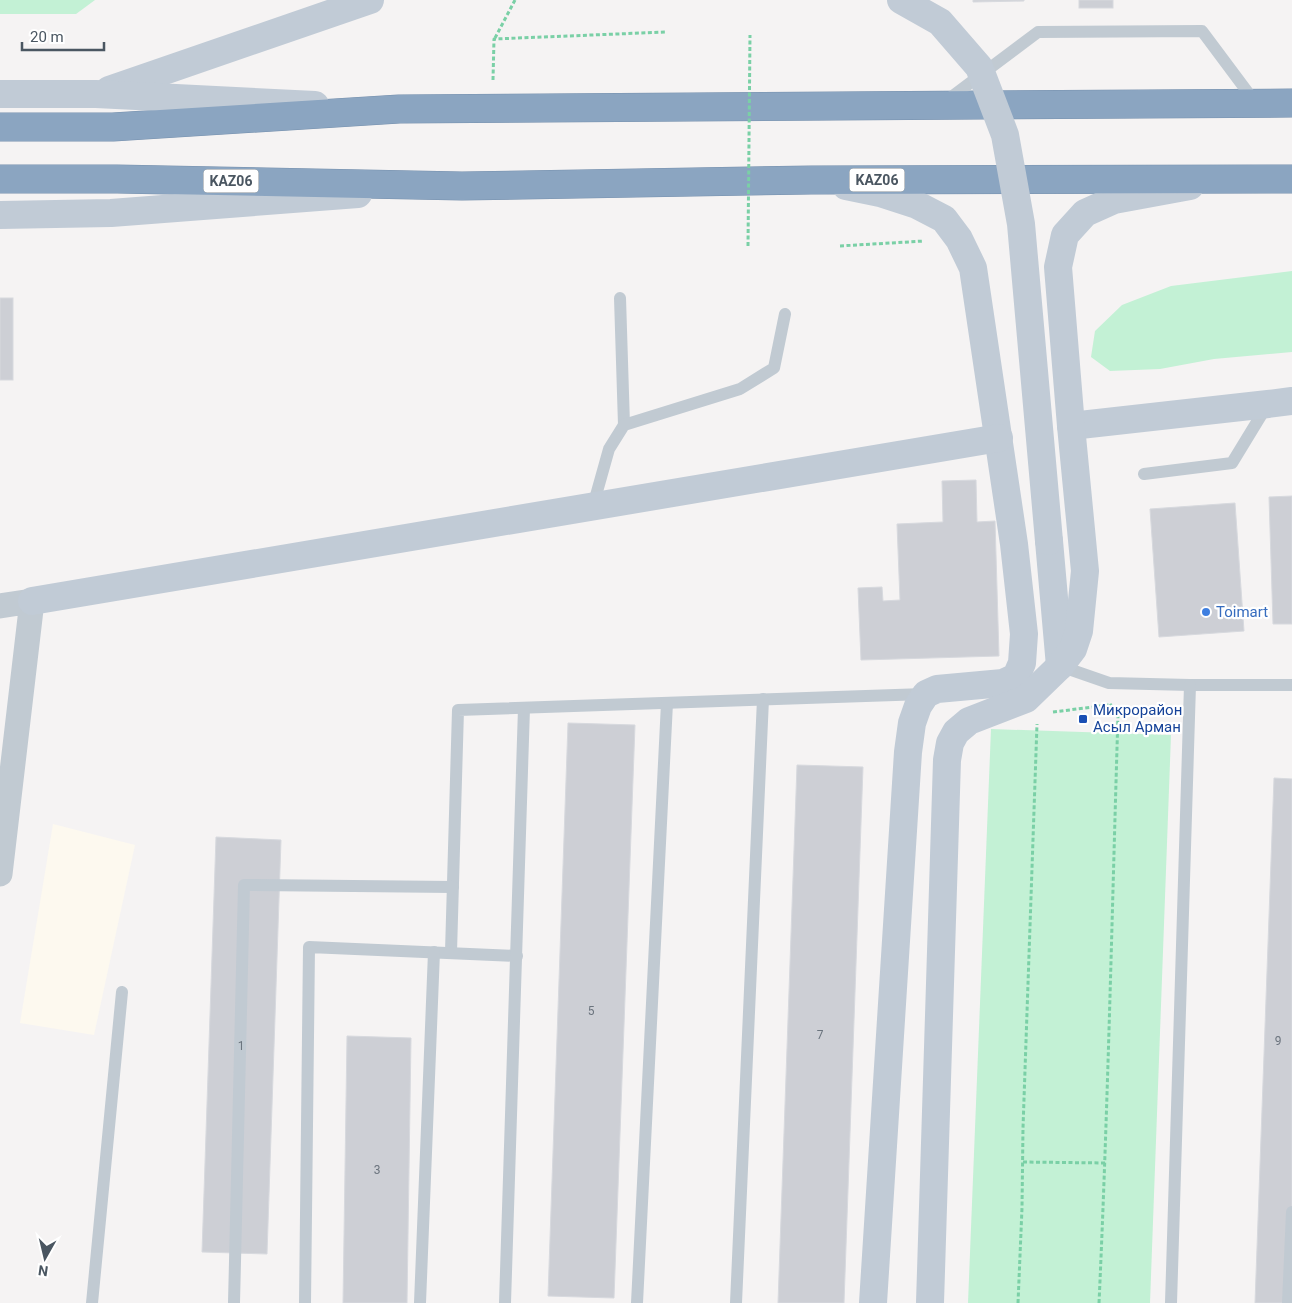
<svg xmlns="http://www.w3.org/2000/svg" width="1292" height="1303" viewBox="0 0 1292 1303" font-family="Roboto,sans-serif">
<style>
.commercial{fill:#fdf9ef}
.green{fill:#c3f1d5}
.building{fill:#cdcfd5;stroke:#d7d9de}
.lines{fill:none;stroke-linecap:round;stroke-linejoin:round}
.highway-casing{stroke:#7690ad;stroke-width:29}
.path{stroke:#7ad0a6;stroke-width:3;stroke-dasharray:4 2.5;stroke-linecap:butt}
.lane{stroke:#c1cad2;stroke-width:12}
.street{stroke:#c1cad2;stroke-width:25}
.secondary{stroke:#c1cbd6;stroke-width:28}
.highway{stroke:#8ba5c1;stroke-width:28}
.path-bridge{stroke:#7ad0a6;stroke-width:3;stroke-dasharray:4 2.5;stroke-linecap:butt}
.secondary-bridge{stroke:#c1cbd6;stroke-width:28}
.shop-dot{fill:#3f7fe0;stroke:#fff;stroke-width:2}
.transit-dot{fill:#1a4fb4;stroke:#fff;stroke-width:2}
.labels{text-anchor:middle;stroke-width:4.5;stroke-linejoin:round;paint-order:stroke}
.number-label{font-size:12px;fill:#6b747e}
.shield{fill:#fff;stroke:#808990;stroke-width:1}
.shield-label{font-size:14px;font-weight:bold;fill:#4a5661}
.shop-label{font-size:15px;fill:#366cbe;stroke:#fff;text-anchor:start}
.transit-label{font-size:15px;fill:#164399;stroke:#fff;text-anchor:start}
</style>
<rect width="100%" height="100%" fill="#f5f3f3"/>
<!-- commercial -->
<polygon class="commercial" points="53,824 135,845 94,1035 20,1023"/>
<!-- green -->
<g class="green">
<polygon points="0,0 95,0 76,14 0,14"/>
<polygon points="1292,271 1292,352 1214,359 1160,369 1110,371 1091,357 1095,331 1122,305 1171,286"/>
<polygon points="991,729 1171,735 1150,1303 968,1303"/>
</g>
<!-- building -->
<g class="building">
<polygon points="973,0 1024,0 1024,1 973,2"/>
<rect x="1079" y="0" width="34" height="8"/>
<rect x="0" y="298" width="13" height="82"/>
<polygon points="976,480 977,522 995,521 999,656 861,660 858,588 882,587 883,601 900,600 897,524 943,522 942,481"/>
<polygon points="1292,496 1292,624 1273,624 1269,497"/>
<polygon points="1235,503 1244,631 1159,637 1150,509"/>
<polygon points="568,723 635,725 614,1298 548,1296"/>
<polygon points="797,765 863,767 844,1303 778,1303"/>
<polygon points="1274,778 1292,779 1292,1303 1255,1303"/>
<polygon points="216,837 281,840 267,1254 202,1252"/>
<polygon points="347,1036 411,1038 407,1303 343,1303"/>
</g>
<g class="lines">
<!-- highway casing -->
<g class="highway-casing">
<g id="highway">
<polyline points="0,127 113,127 399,109 1292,103"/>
<polyline points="0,179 117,179 462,186 811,180 1292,179"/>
</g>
</g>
<!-- path -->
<g class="path">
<polyline points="495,38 515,0"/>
<polyline points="493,80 494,39 666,32"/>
<polyline points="840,246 924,241"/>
<polyline points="1053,712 1109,705"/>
<polyline points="1023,1162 1106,1163"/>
<polyline points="1018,1303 1022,1208 1023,1128 1037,724"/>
<path d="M1099 1303C1108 1107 1112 911 1118 715L1110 704"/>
</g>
<!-- lane -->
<g class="lane">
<polyline points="946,101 1038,32 1202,31 1255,102"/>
<polyline points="620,298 624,425"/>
<polyline points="1144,474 1232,463 1268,404"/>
<polyline points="593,506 609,449 624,425 740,389 774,368 785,314"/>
<polyline points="1060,666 1109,683 1190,685 1292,685"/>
<polyline points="451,952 458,710 925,694"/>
<polyline points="92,1303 122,992"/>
<polyline points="234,1303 244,885 453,887"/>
<polyline points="305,1303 309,947 517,956"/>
<polyline points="420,1303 434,952"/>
<polyline points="505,1303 524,708"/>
<polyline points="637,1303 667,703"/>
<polyline points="736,1303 763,699"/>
<polyline points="1171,1303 1190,685"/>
<polyline points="1288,1303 1292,1212"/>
</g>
<!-- street -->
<polyline class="street" points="0,606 32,601 0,874"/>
<!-- secondary -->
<g class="secondary">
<polyline points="109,90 370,0"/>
<polyline points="0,94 96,94 315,105"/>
<polyline points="846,186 880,193 917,205 944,219 959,239 973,268 1014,544 1024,634 1022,663 1016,677 1003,683 937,689 926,694 918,706 912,723 908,752 873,1303"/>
<polyline points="0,215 111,213 358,194"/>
<polyline points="1071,426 1268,404 1292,401"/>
<polyline points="1049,541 1060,666"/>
<polyline points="32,601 999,438"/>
<polyline points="930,1303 947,760 950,743 956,732 969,721 1026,699 1060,666 1073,649 1079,631 1085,571 1071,426 1058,267 1065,235 1085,213 1114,200 1190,186"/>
</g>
<!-- highway -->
<use href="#highway" class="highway"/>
<!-- path-bridge -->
<polyline class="path-bridge" points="748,246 750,35"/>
<!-- secondary-bridge -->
<polyline class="secondary-bridge" points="901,0 940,22 979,67 1005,135 1021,224 1049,541"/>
</g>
<!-- markers -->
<circle class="shop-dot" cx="1206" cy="612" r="5"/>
<rect class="transit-dot" x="1078" y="714" width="10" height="10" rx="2.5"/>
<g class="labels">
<!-- number labels -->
<g class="number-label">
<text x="591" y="1015">5</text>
<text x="820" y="1039">7</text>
<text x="1278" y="1045">9</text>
<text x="241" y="1050">1</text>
<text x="377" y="1174">3</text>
</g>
<!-- shield labels -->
<g class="shield">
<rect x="849.5" y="168.5" width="55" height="23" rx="4"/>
<rect x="203.5" y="169.5" width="55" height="23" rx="4"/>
</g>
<g class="shield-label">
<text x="877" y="185">KАZ06</text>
<text x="231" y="186">KАZ06</text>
</g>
<!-- shop labels -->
<g class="shop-label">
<text x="1216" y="617">Toimart</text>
</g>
<!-- transit labels -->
<g class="transit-label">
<text x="1093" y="715">Микрорайон<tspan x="1093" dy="17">Асыл Арман</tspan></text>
</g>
</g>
<!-- north arrow -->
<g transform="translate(45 1258) rotate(188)" stroke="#ffffff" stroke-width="4" paint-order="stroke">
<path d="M0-4L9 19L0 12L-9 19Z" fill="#4a5661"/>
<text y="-8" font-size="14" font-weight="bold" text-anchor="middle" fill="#4a5661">N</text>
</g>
<!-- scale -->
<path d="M22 42v8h82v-8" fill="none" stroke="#4a5661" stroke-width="2.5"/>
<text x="30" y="42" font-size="15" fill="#4a5661" stroke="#ffffff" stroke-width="4" paint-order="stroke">20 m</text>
</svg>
